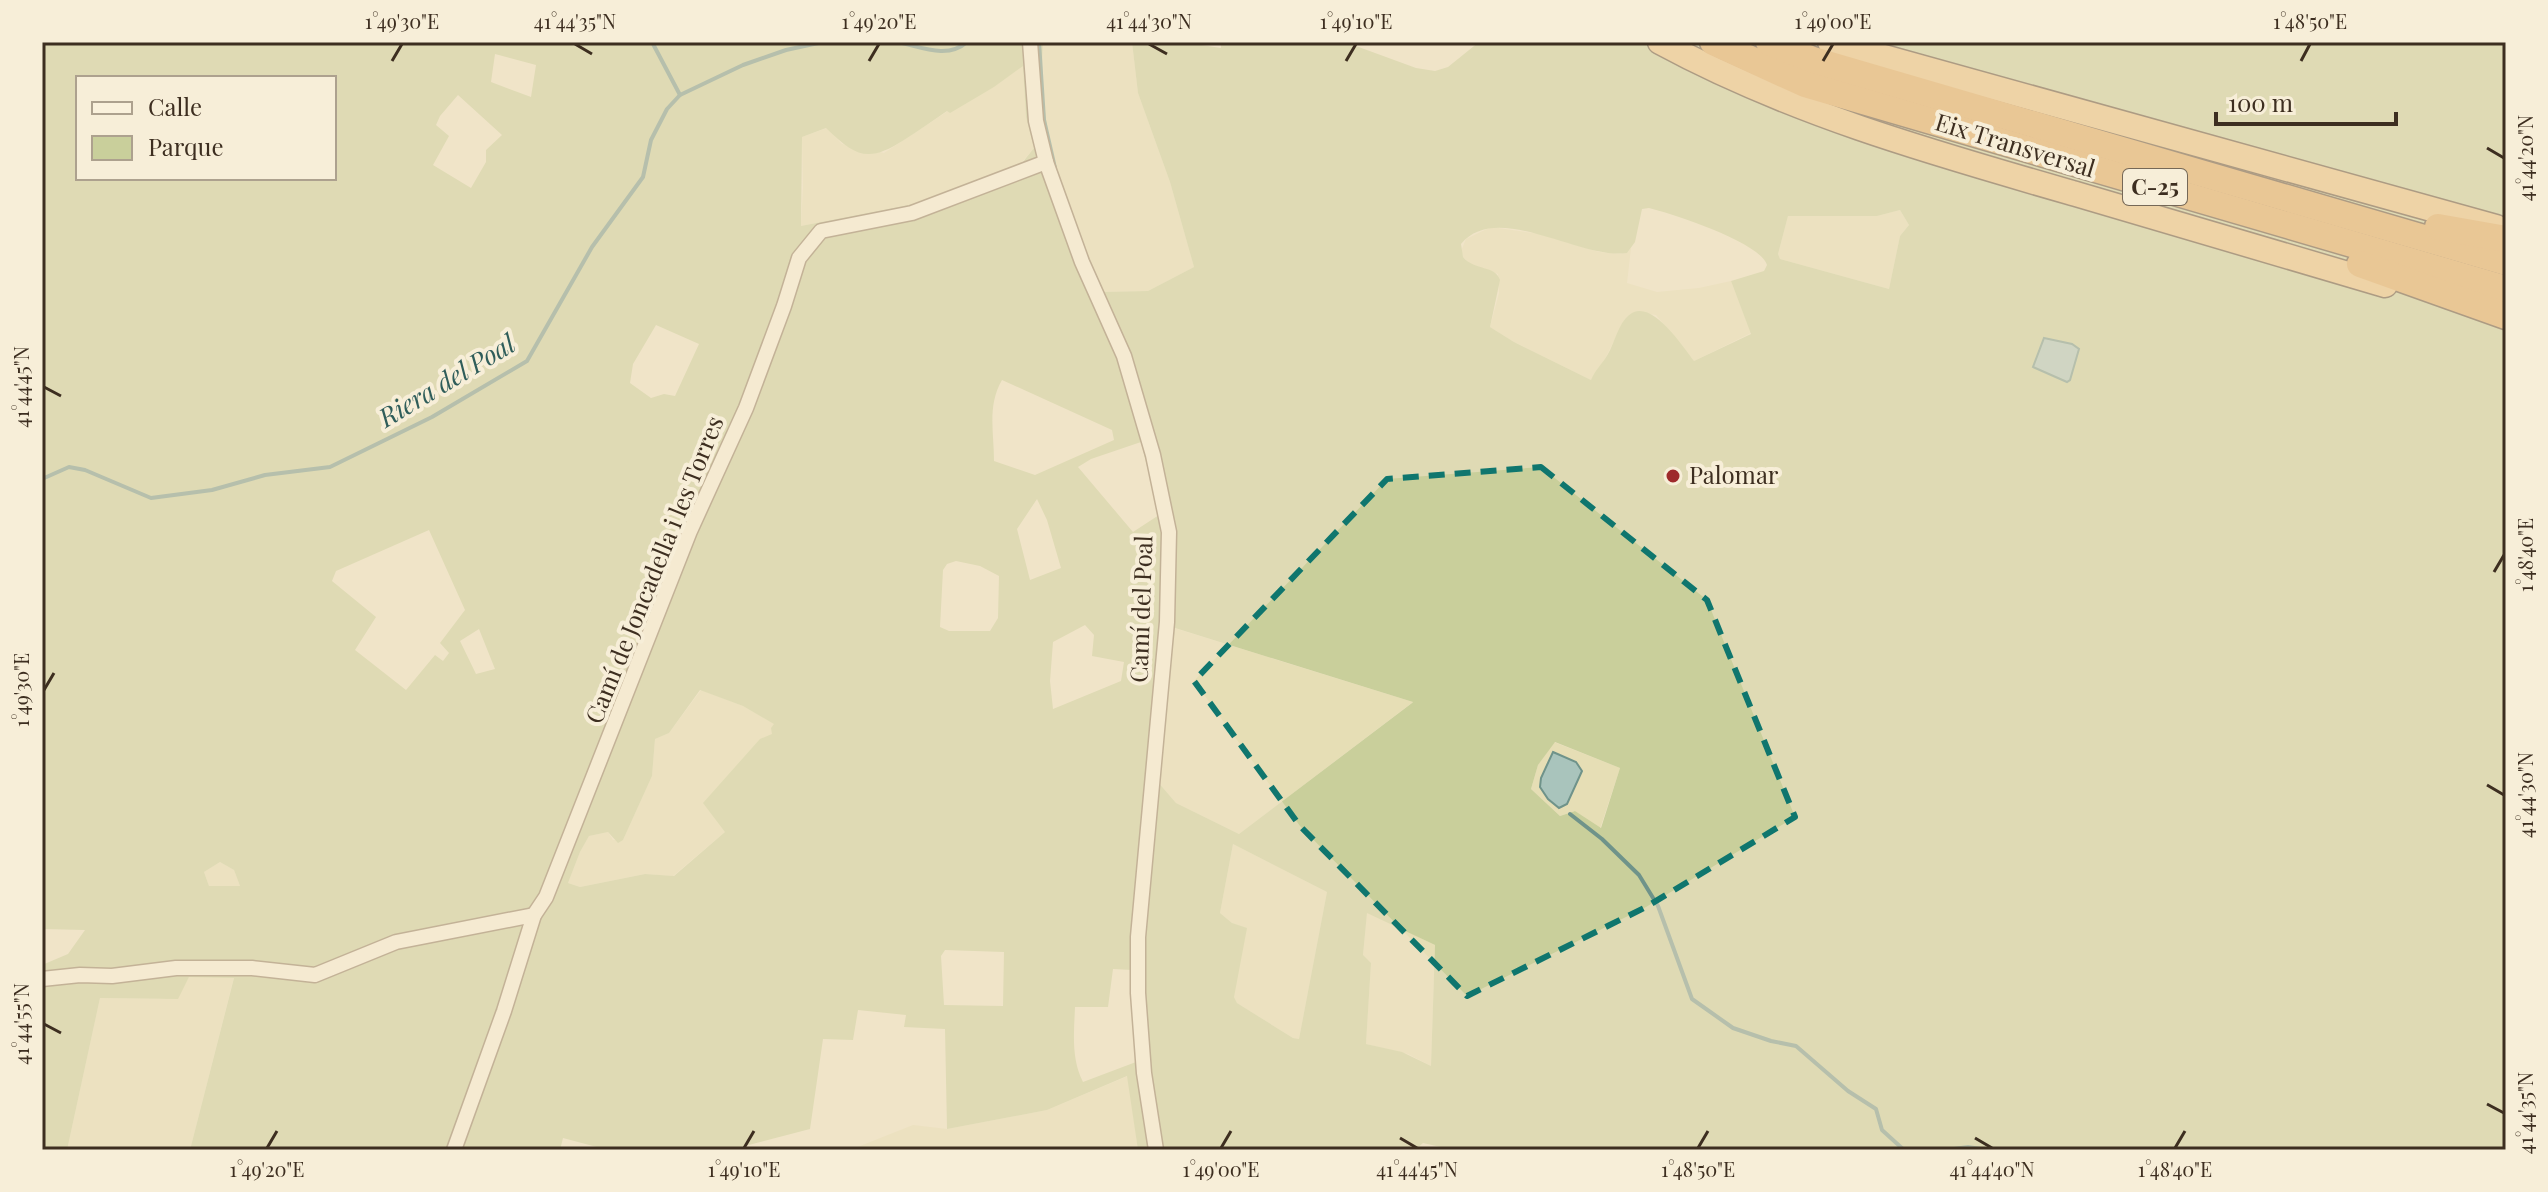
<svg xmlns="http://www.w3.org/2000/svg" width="2548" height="1192" viewBox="0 0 2548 1192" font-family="'Playfair Display',serif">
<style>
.farmland{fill:#e6deb5}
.green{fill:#c9cf9b;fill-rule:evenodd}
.water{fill:#a9c4bc;stroke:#6f938a;stroke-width:2}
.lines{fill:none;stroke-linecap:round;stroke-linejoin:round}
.stream{stroke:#6f938a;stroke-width:4}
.minor-casing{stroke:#8d765c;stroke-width:17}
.trunk-casing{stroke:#5b4430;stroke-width:27}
.motorway-casing{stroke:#5b4430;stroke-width:29}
.minor{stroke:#faf1dc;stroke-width:14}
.trunk{stroke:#eabe7c;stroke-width:24}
.motorway{stroke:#e0a458;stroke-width:26}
.marked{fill:none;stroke:#0f766e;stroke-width:6;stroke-dasharray:16 10;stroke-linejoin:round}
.ticks{fill:none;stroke:#3d2e20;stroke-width:3}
.poi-dot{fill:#9e2a2b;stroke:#f7eed8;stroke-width:3}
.labels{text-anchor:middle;stroke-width:8;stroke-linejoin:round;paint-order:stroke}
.shield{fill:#f7eed8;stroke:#756857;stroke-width:2}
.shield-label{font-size:22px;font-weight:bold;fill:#3d2e20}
.street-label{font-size:24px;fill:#3d2e20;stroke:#f7eed8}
.poi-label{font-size:24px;fill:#3d2e20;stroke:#f7eed8;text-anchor:start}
.water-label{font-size:26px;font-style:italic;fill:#2f5d5a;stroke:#f7eed8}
.neatline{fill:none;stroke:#3d2e20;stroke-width:3}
.ticks-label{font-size:20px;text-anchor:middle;fill:#3d2e20}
</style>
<rect width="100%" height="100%" fill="#f0e4c8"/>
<!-- farmland -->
<g class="farmland">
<polygon points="1043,42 1132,42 1138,93 1170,182 1194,267 1148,291 1102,292 1058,186 1044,120"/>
<polygon points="1023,65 1026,117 1034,148 1022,162 1006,172 934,200 801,226 803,187 802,137 827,128 842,144 884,153 948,111 994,87"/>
<polygon points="1900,210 1909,225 1900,236 1889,289 1780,259 1778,254 1788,216 1877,216"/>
<polygon points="1491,227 1540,234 1599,252 1620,254 1627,253 1631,248 1627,283 1657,292 1699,288 1731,281 1751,333 1694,361 1656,315 1637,312 1630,314 1625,319 1606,357 1591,380 1514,342 1490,327 1499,293 1498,274 1473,266 1463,257 1461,251 1466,239"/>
<polygon points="1174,628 1413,702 1239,834 1176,803 1157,781"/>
<polygon points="701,690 743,706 775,724 773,734 725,832 673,876 645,874 580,887 568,883 580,852 589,836 608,832 613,840 623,840 652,776 655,739 669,733"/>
<polygon points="1554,742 1620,768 1600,829 1575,811 1560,816 1531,789 1538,765"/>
<polygon points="1233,844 1327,892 1299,1039 1293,1038 1237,1003 1234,997 1232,923 1220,913"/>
<polygon points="220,862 234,870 240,886 209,886 204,872"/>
<polygon points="1367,912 1435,945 1431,1066 1408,1054 1366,1044 1371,963 1363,956"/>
<polygon points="189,977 234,977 190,1150 67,1150 100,998 160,999 172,997 180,993"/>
<polygon points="1128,1076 1138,1150 850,1150 913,1125 947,1129 1047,1110"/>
</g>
<!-- green -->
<path class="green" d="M42 42H1043C1038 136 1064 208 1102 292L1148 291 1194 267 1170 182 1138 93 1132 42H1182L1221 48V42H1345L1416 68 1435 71 1448 67 1479 42H2506V1150H1454L1423 1143 1415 1150H1138L1127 1076 1047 1110 947 1129 945 1029 904 1027 906 1015 858 1010 853 1040 823 1039 810 1129 730 1150H608L563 1138 560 1150H190L234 978 189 977 178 999 100 998 67 1150H42V965L68 954 85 930 42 929ZM495 54 536 65 531 97 491 82ZM1023 66 1026 117 1034 148 1022 163 1006 172 934 200 801 226 802 137 826 128C856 157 868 163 904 140 919 130 933 121 947 111L950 113 994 87ZM78 78H334V178H78ZM458 95 502 135 486 150V162L471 188 433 165 449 136 436 125 440 116ZM1649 208C1673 214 1760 242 1767 265L1764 271 1731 281 1751 334 1694 361C1682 346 1651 297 1629 315 1618 324 1615 342 1608 354 1603 363 1595 370 1591 380L1514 342 1490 327 1500 280C1495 265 1475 271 1463 257L1461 244C1497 200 1580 260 1627 253L1635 242 1642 209ZM1900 210 1909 225 1900 236 1889 289 1780 259 1778 254 1788 216H1877ZM656 325 699 344 675 396 664 394 651 398 630 383 633 364ZM1002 380 1112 430 1114 440 1035 475 994 461C994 432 987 406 1002 380ZM1141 442 1159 515 1133 532 1078 467 1091 459ZM1037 499 1047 520 1061 568 1030 580 1017 529ZM429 530 465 610 440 643 449 653 443 661 435 655 406 690 355 650 376 617 332 581 336 571ZM956 561 980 566 999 576 998 618 990 631H949L940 627 943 570 947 564ZM1085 625 1094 635 1092 656 1124 662 1121 681 1053 709 1050 681 1053 642ZM1175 628 1413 702 1412 703 1239 834 1176 803 1157 781ZM479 629 495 669 476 674 460 641ZM700 690 743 706 774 724 771 728 772 734 760 739 703 803 725 832 674 876 645 874 580 887 568 883 580 852 589 836 608 832 618 843 623 840 652 776 655 739 669 733ZM1555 742 1620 768 1601 828 1575 811 1560 816 1531 789 1538 765ZM1233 844 1327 892 1299 1039 1293 1038 1237 1003 1234 997 1247 928 1232 923 1220 913ZM220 862 234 870 240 886H209L204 872ZM1367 913 1435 945 1431 1066 1402 1052 1366 1044 1371 963 1363 955ZM945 950 1004 952 1003 1006 944 1005 941 956ZM1113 969 1132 970 1136 1062 1083 1082C1071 1059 1074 1032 1075 1007H1108Z"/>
<!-- water -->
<g class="water">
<polygon points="2044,338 2072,344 2079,349 2070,380 2067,382 2033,367"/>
<polygon points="1553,752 1576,762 1582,771 1567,804 1559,808 1548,799 1540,787 1541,778"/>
</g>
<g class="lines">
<!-- stream -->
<g class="stream">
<polyline points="652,42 680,95"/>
<path d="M897 42C919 46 947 60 967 42"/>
<polyline points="1039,42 1044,120 1055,168"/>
<polyline points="42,479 69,467 85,470 151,498 212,490 265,475 330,467 432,417 527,361 592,247 643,177 651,140 667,109 680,95 743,65 786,50 823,42"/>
<polyline points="1570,814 1602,839 1639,875 1658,906 1692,999 1733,1028 1771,1041 1796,1046 1848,1091 1876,1109 1882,1130 1904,1150"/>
<polyline points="1947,1150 1968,1147 1987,1150"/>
</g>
<!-- minor casing -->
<g class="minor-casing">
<g id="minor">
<polyline points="1030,42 1036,121 1046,162 1082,262 1124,356 1153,455 1169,532 1167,622 1138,937 1138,993 1144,1073 1156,1150"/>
<polyline points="42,979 80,975 112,976 176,968 252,968 315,975 396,942 534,915"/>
<polyline points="454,1150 504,1011 534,915 546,897 690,531 746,408 784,306 799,258 821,231 912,213 1046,162"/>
</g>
</g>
<!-- trunk casing -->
<g class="trunk-casing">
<g id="trunk">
<path d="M1660 42C1791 113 1933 153 2076 194 2179 224 2282 254 2385 285"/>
<polyline points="1830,42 2496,227"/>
</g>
</g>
<!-- motorway casing -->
<g class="motorway-casing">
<g id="motorway">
<polyline points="1713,42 1805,84 2506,289"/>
<polyline points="1769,42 1813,60 2506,262"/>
<polyline points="2438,227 2506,239"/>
<polyline points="2360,264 2506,316"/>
</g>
</g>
<!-- minor -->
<use href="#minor" class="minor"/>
<!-- trunk -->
<use href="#trunk" class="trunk"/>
<!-- motorway -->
<use href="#motorway" class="motorway"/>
</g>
<!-- marked area -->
<path d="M0 0H2548V1192H0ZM1541 467 1707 600 1795 817 1646 907 1467 996 1300 826 1194 681 1387 479Z" fill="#f0e4c8" fill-opacity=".55" fill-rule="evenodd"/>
<path class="marked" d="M1541 467 1707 600 1795 817 1646 907 1467 996 1300 826 1194 681 1387 479Z"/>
<!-- ticks -->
<path class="ticks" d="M575 44 592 54M1149 44 1167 54M392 61 402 44M869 61 879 44M1346 61 1356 44M1823 61 1833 44M2301 61 2310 44M2487 148 2504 158M44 387 61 396M2494 572 2504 555M44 690 54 673M2487 785 2504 795M44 1024 61 1033M2487 1104 2504 1113M1400 1138 1417 1148M1975 1138 1992 1148M267 1148 277 1131M744 1148 754 1131M1221 1148 1231 1131M1698 1148 1708 1131M2175 1148 2185 1131"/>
<!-- markers -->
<circle class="poi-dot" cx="1673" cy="476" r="8"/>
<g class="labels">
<!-- shield labels -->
<rect class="shield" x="2123" y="169" width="64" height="36" rx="6"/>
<g class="shield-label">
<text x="2155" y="195">C-25</text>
</g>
<!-- street labels -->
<g class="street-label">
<text transform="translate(2015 146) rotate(17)" y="8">Eix Transversal</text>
<text transform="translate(655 570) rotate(-68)" y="8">Camí de Joncadella i les Torres</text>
<text transform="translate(1142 609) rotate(-88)" y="8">Camí del Poal</text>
</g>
<!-- poi labels -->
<g class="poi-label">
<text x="1689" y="484">Palomar</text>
</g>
<!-- water labels -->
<g class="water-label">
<text transform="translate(447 381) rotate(-31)" y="9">Riera del Poal</text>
</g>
</g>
<!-- border -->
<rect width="2548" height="1192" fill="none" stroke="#f7eed8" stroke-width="88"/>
<!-- legend -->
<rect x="76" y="76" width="260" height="104" fill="#f7eed8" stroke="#ada18e" stroke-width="2"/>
<rect x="92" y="102" width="40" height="12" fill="#faf1dc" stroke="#ada18e" stroke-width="2"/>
<text x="148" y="116" font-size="24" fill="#3d2e20">Calle</text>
<rect x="92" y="136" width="40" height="24" fill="#c9cf9b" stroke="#ada18e" stroke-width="2"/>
<text x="148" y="156" font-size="24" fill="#3d2e20">Parque</text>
<!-- scale -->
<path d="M2216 112v12h180v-12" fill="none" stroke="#3d2e20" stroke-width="4"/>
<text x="2228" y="112" font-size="24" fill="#3d2e20" stroke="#f7eed8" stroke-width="6" paint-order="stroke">100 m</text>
<rect x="44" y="44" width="2460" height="1104" class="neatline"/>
<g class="ticks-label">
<text x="402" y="29">1°49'30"E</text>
<text x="575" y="29">41°44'35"N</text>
<text x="879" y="29">1°49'20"E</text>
<text x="1149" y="29">41°44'30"N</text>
<text x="1356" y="29">1°49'10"E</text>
<text x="1833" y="29">1°49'00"E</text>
<text x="2310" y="29">1°48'50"E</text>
<text transform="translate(2526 158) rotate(-90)" y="7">41°44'20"N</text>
<text transform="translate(22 387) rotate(-90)" y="7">41°44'45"N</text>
<text transform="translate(2526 555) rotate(-90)" y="7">1°48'40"E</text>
<text transform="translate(22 690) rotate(-90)" y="7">1°49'30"E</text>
<text transform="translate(2526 795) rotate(-90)" y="7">41°44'30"N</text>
<text transform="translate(22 1024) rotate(-90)" y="7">41°44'55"N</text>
<text transform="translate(2526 1113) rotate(-90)" y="7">41°44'35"N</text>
<text x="267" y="1177">1°49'20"E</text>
<text x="744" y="1177">1°49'10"E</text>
<text x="1221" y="1177">1°49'00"E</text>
<text x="1417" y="1177">41°44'45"N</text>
<text x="1698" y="1177">1°48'50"E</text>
<text x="1992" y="1177">41°44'40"N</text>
<text x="2175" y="1177">1°48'40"E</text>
</g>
</svg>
